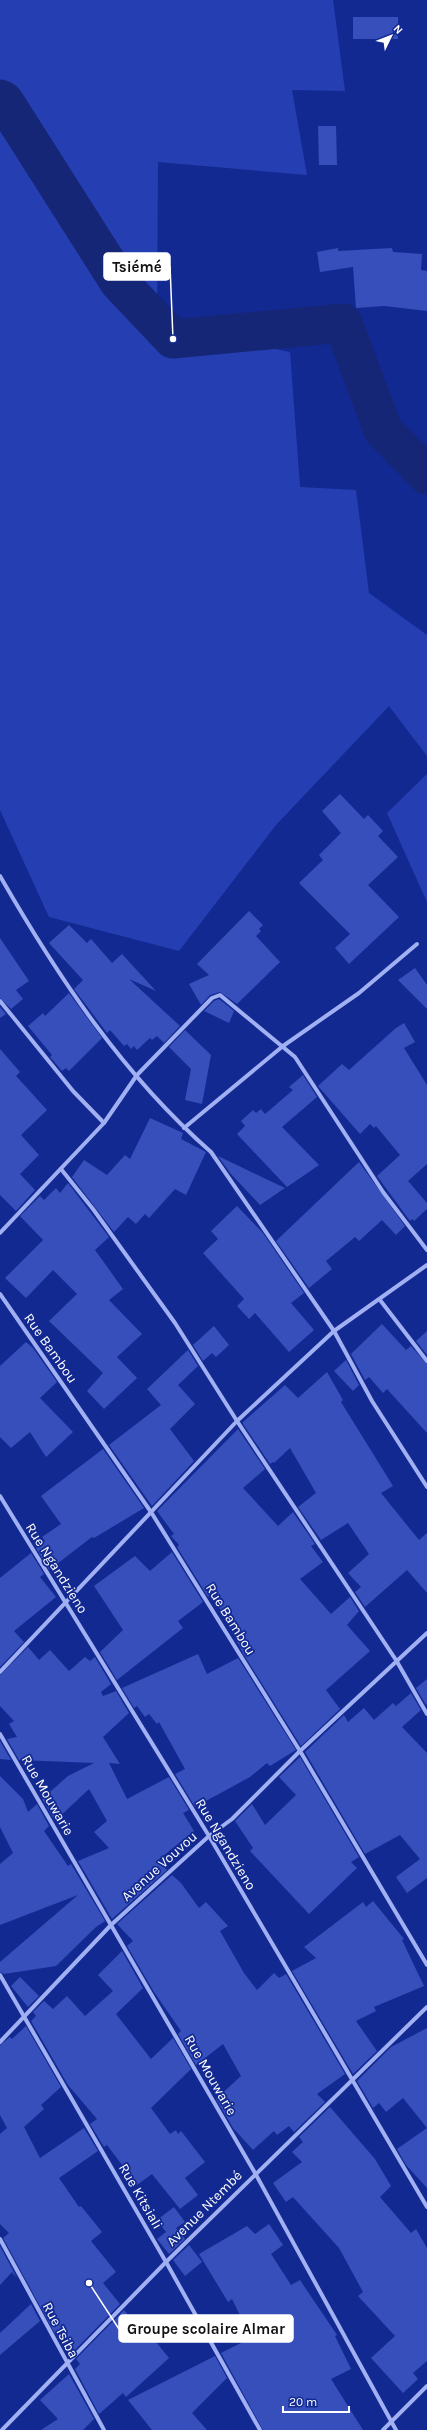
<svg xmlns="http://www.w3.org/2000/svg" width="427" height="2430" viewBox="0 0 427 2430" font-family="Karla,sans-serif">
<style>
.green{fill:#253fb2}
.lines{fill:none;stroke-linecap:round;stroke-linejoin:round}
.river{stroke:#162677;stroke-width:39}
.building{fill:#374fba}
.minor{stroke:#a0b0f2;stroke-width:4}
.labels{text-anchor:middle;stroke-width:3.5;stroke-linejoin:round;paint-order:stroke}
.street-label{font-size:14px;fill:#fff;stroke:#132992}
.leader{fill:none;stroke:#fff;stroke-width:1.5}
.callout-dot{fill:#fff;stroke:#132992;stroke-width:1.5}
.callout{fill:#fff;stroke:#fff;stroke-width:1.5}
.callout-label{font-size:15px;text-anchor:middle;font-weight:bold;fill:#111}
</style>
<rect width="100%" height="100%" fill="#132992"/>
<!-- green -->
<g class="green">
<polygon points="0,0 333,0 345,91 292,90 307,175 158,162 157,324 290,352 300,487 356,490 369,593 427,635 427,756 389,706 276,825 179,951 49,917 0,810"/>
<polygon points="427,774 427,902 387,813"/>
</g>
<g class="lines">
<!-- river -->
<polyline class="river" points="0,99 4,101 119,282 173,339 343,323 383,430 427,475"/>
</g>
<!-- building -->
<g class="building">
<rect x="353" y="17" width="45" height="22"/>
<polygon points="318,126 336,126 337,165 319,165"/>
<polygon points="338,248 338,251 392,248 393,252 422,254 421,270 427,271 427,311 384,306 356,308 353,267 320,272 317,252"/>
<polygon points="340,794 364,819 368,815 383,831 378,836 398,857 368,885 399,917 349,964 335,948 350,934 299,883 323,860 319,855 341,833 322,811"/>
<polygon points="249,911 263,925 259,929 261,931 256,936 280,962 237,1004 220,992 210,995 201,1005 189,984 209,975 197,964"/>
<polygon points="69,925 87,943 91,939 112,963 122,954 156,991 129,979 180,1026 164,1043 157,1036 152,1040 150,1038 137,1050 134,1046 131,1049 127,1044 124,1046 110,1030 107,1033 74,989 83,980 49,943"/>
<polygon points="0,938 29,981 16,990 23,999 11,1009 0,998"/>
<polygon points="415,968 427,985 427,1009 398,980"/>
<polygon points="69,993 102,1038 69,1071 66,1068 62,1071 50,1057 52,1055 28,1026 43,1013 45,1016"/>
<polygon points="219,999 234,1011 229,1023 204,1011 214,1001"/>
<polygon points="0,1007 6,1014 0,1018"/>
<polygon points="404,1023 415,1042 404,1048 427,1085 427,1164 408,1181 427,1203 427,1209 414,1221 412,1219 410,1221 377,1176 400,1155 376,1126 374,1128 370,1124 360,1134 318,1086 342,1064 349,1070 396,1028"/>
<polygon points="185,1030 211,1055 202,1104 185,1100 191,1069 169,1047"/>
<polygon points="0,1049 20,1072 16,1076 47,1110 21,1135 39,1155 20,1174 35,1190 16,1211 0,1195"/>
<polygon points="303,1075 317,1097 282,1127 319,1165 287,1187 237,1134 245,1126 241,1121 253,1110 256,1113 261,1109 265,1114 293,1090 289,1087"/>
<polygon points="150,1118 183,1133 181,1139 206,1152 186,1195 175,1189 149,1218 145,1214 136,1224 128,1217 114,1232 72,1177 84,1160 107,1175 125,1155 130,1159"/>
<polygon points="218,1156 285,1188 260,1205 230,1173"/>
<polygon points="359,1162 405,1226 396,1235 382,1220 359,1241 355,1237 326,1261 332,1269 309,1288 276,1241"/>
<polygon points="68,1183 109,1237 95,1250 123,1289 109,1300 142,1334 117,1357 137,1378 104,1409 87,1391 103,1373 49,1321 77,1294 53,1270 26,1298 5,1278 43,1240 20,1216 40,1196 44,1200 56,1188 60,1193"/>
<polygon points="237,1206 263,1233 304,1293 291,1303 314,1330 289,1352 255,1313 249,1319 237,1306 244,1299 203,1253 218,1239 211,1231"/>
<polygon points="382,1324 406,1350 411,1346 427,1364 427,1433 387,1389 383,1393 369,1377 365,1380 351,1354"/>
<polygon points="214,1326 229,1345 216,1357 212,1353 203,1361 193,1345"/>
<polygon points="427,1331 427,1355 416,1341"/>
<polygon points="26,1342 33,1348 57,1382 40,1398 73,1432 46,1457 30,1432 11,1448 0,1437 0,1366"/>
<polygon points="188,1350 198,1366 178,1385 195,1404 170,1429 194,1461 152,1506 109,1445 161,1405 147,1389"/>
<polygon points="346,1360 359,1385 353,1391 334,1371"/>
<polygon points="327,1372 343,1400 341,1402 393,1486 381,1493 419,1540 427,1533 427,1593 407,1570 365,1607 355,1592 361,1587 348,1573 369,1554 348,1523 321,1540 298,1507 316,1493 290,1448 274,1463 273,1462 270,1464 243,1424 243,1422 285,1385 298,1398"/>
<polygon points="238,1429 265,1469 243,1488 278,1526 293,1512 315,1544 311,1546 323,1562 300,1579 331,1614 350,1597 359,1611 347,1625 370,1651 326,1690 340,1709 301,1746 244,1655 212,1594 208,1597 177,1547 179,1545 171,1536 174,1534 157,1511"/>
<polygon points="103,1449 144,1508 94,1538 92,1537 49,1570 36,1548 45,1541 42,1537 61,1524 41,1496"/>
<polygon points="172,1552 203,1602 178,1621 183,1628 117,1680 100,1652 123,1630 94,1586 135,1556 150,1571"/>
<polygon points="31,1553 44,1574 40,1577 56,1597 14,1631 24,1642 0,1667 0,1578"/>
<polygon points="28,1647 39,1660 50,1650 69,1671 85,1657 90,1661 95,1657 111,1684 101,1692 103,1696 116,1691 129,1713 103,1737 120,1764 109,1763 127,1799 169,1777 189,1810 183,1813 194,1831 158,1860 167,1870 112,1919 78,1861 109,1848 94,1832 107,1821 89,1789 55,1821 42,1799 68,1776 94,1763 19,1760 7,1739 17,1737 9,1724 14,1721 0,1706 0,1675"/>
<polygon points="198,1654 207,1674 238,1658 296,1750 270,1766 267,1763 250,1777 195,1807 175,1774 185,1769 159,1722 157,1724 149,1714 145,1717 137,1706 134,1708 122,1688"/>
<polygon points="427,1679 427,1704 426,1705 416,1688"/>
<polygon points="411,1693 421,1710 402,1727 427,1753 427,1878 407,1893 396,1877 420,1859 400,1835 365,1854 305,1752 344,1715 348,1722 364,1708 374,1720 393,1703 396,1706"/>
<polygon points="0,1741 11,1760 0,1759"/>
<polygon points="300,1757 359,1857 351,1862 357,1868 309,1914 250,1851 253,1848 235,1821 252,1804 265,1825 296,1795 279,1777"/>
<polygon points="0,1776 23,1799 28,1812 37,1804 49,1826 44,1831 68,1866 71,1864 105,1921 96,1927 56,1966 4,1974 0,1972 0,1962 78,1895 0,1925 0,1864 13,1853 0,1827"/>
<polygon points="172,1875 181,1883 199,1908 206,1902 228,1926 220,1931 244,1973 257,1990 274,1973 279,1978 286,1974 345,2074 317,2094 325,2102 294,2132 289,2126 277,2135 274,2131 253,2150 233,2128 216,2099 241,2076 223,2044 196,2065 178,2034 181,2031 154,1992 127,1946 133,1941 117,1924"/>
<polygon points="373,1901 404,1939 402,1940 424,1986 374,2007 376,2011 356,2021 377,2051 353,2074 292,1971 316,1958 304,1947 363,1902 366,1907"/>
<polygon points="122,1951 143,1988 116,2014 151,2059 173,2038 191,2069 151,2108 170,2134 176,2130 178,2134 181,2131 205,2162 185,2178 198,2195 180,2209 152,2174 137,2185 107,2145 104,2147 90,2124 97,2119 68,2085 31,2021 36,2016 33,2012 44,2001 53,2009 67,1996 85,2016 113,1991 98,1975"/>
<polygon points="20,1977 39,1996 28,2007 11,1986"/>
<polygon points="26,2026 61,2087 41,2105 44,2109 24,2127 40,2158 84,2128 98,2151 59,2178 79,2207 81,2206 102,2232 91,2241 116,2272 103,2283 120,2304 72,2353 54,2332 3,2238 9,2233 0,2224 0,2134 7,2128 0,2115 0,2045 10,2037 12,2039"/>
<polygon points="427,2028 427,2128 403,2098 386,2112 379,2103 373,2108 357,2081 391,2047"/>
<polygon points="330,2107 375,2159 391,2186 380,2197 411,2233 416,2229 427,2248 427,2361 413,2373 418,2379 403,2393 371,2358 395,2336 358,2296 363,2292 339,2248 293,2197 286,2202 273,2183 302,2162 292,2152 303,2142 299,2137"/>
<polygon points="427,2128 427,2188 406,2165 397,2149"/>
<polygon points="174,2207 185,2222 176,2228 185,2239 169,2254 157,2239 166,2232 157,2220"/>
<polygon points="269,2224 283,2245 271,2254 291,2285 300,2280 337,2335 335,2336 351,2369 331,2379 363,2430 263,2430 221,2353 251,2338 232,2299 228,2302 199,2254 247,2226 255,2234"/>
<polygon points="189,2245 202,2262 185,2276 173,2260"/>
<polygon points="0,2246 17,2278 12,2272 0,2285"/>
<polygon points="31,2304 40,2321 0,2355 0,2333"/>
<polygon points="124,2310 136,2324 139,2321 169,2358 126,2397 123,2393 99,2414 75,2369 80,2364 76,2359"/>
<polygon points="215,2356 227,2378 192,2413 207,2430 152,2430 128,2400"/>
<polygon points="69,2374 94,2419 83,2430 41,2430 58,2419 40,2400"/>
</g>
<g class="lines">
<!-- minor -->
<g class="minor">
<path d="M0 876C58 977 123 1075 211 1152L334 1331 372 1401 427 1487"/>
<polyline points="0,1001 73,1091 104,1123"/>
<polyline points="184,1128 283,1046 359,993 417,944"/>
<polyline points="61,1169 93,1209 175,1323 237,1421 396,1660 427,1714"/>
<polyline points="0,1233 104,1123 137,1075 212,998 220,995 295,1057 383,1192 427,1250"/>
<polyline points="0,1294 151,1512 300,1751 427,1965"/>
<polyline points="380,1300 427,1361"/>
<polyline points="0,1496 209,1836 427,2207"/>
<polyline points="0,1672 237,1421 334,1331 427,1265"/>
<polyline points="0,1734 255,2173 396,2430"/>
<polyline points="0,1975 166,2262 260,2430"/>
<polyline points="0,2042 111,1925 209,1836 232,1819 300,1751 427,1633"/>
<polyline points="0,2239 104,2430"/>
<polyline points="2,2430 166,2262 427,2007"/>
<polyline points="383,2430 427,2386"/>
</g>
</g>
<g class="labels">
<!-- street labels -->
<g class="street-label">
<text transform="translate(51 1348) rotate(55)" y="5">Rue Bambou</text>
<text transform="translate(57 1568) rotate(58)" y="5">Rue Ngandzieno</text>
<text transform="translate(231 1619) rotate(58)" y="5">Rue Bambou</text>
<text transform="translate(48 1795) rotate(60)" y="5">Rue Mouwarie</text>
<text transform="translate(226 1844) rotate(59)" y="5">Rue Ngandzieno</text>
<text transform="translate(159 1866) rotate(-42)" y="5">Avenue Vouvou</text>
<text transform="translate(211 2075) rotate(60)" y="5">Rue Mouwarie</text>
<text transform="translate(141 2196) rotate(60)" y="5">Rue Kitsiali</text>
<text transform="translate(204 2208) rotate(-45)" y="5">Avenue Ntembé</text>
<text transform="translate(61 2330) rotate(62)" y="5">Rue Tsiba</text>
</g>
</g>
<!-- callouts -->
<path class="leader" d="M173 339L170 266M89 2283L119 2329"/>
<g class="callout-dot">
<circle cx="173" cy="339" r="4"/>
<circle cx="89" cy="2283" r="4"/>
</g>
<g class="callout">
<rect x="104" y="253" width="66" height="27" rx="4"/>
<rect x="119" y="2315" width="174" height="27" rx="4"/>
</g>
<g class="callout-label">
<text x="137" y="272">Tsiémé</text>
<text x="206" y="2334">Groupe scolaire Almar</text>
</g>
<!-- north arrow -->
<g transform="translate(391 36) rotate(47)" stroke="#132992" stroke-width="3" paint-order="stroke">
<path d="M0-3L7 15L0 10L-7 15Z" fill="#ffffff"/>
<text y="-6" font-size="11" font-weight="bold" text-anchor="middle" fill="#ffffff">N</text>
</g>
<!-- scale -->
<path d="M283 2406v6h66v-6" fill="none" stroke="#ffffff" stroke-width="2"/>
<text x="289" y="2406" font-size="12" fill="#ffffff" stroke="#132992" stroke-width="3" paint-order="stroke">20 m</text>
</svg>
